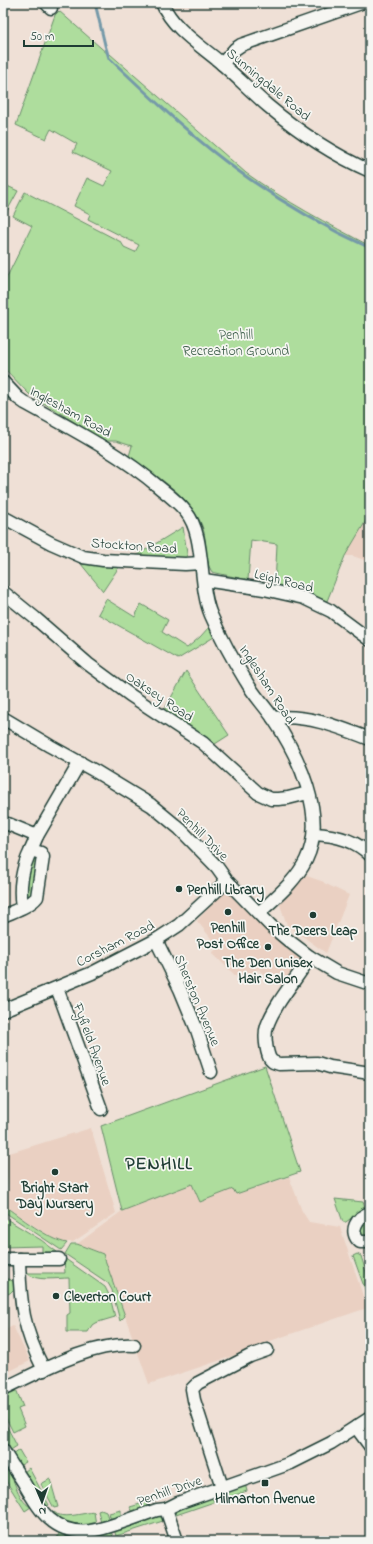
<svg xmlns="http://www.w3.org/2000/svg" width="373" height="1544" viewBox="0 0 373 1544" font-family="'Indie Flower',sans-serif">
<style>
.built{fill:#ead0c2}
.green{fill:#aedd9d;stroke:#668d68}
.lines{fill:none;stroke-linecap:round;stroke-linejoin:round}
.stream{stroke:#7499a9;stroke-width:3}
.minor-casing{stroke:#1f3d34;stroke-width:15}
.minor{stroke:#f6f6f2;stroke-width:12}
.poi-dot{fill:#1f3d34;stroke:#f6f6f2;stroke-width:1.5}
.labels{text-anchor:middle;stroke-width:3.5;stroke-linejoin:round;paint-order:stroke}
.street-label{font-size:14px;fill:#1f3d34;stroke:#f6f6f2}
.park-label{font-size:14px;fill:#3c5d49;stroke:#f6f6f2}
.poi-label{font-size:14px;font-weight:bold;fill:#1f3d34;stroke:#f6f6f2}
.district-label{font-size:18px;font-weight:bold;letter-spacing:1px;fill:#1f3d34;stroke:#f6f6f2}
</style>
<rect width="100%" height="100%" fill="#efe0d6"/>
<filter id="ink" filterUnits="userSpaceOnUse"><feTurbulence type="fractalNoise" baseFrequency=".025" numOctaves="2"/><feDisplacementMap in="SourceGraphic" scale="8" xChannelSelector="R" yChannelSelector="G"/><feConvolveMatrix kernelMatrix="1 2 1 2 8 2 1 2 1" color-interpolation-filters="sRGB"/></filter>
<g filter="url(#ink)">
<!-- built -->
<g class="built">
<polygon points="370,514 370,562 353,556 345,556"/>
<polygon points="304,875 324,882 324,883 349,895 326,953 287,925 279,902"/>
<polygon points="227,892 233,895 246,910 299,956 300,962 285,988 258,969 243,983 212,953 218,947 197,921 221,894"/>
<polygon points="91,1128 116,1213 73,1242 61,1242 46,1234 3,1205 3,1200 9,1188 3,1155"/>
<polygon points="289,1177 302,1211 309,1222 340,1227 367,1308 264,1343 251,1350 149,1384 103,1254 77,1244 122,1211 192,1184 200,1202 234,1188 236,1194"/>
<polygon points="13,1326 30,1361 6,1373 3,1368 3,1331"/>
</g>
<!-- green -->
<g class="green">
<path d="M59 11 109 55 110 54 246 173C285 201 328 224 370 246V514L345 556 327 601 296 589 275 586 277 544 251 540 248 580 212 572C203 559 208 540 202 526 190 495 155 476 129 456L132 446 116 441H105L29 394 3 367V285L32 226 13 216 25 192 121 242 124 247 135 252 139 245 88 219 90 214 74 206 87 178 104 186 112 171 73 152 77 144 51 129 46 139 16 125 55 15Z"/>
<polygon points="3,184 18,191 6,213 3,212"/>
<polygon points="183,527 188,560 132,558"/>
<polygon points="81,564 119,567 103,591"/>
<polygon points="106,599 135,617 141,604 168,620 162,632 187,648 200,637 209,627 214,637 178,659 98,614"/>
<polygon points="186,671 229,735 215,744 164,710"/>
<polygon points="37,856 36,892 29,897 26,895 24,892 31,858"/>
<polygon points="265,1066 300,1172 236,1194 233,1189 200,1202 192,1184 122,1211 101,1126"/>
<polygon points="335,1199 363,1202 365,1208 346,1222 343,1222"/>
<path d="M3 1205C19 1216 49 1240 67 1243L61 1250 3 1211Z"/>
<polygon points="370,1216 370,1239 363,1240 358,1228"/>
<polygon points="3,1217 41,1240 57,1252 42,1253 42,1246 3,1247"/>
<polygon points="71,1244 77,1244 103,1254 125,1316 120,1321 112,1290 108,1283 65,1254"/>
<polygon points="357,1254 361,1256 370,1285 370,1303 353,1256"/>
<path d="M64 1258 105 1287 110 1297 115 1317 95 1323 92 1325 88 1332H67V1315L70 1313 69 1278C58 1278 35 1282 27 1273H65Z"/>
<polygon points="3,1279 8,1279 15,1282 15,1288 10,1293 3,1296"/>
<polygon points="16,1389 23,1407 18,1409 25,1426 13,1432 3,1412 3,1396"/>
<polygon points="3,1419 17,1446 9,1451 3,1440"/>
<polygon points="19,1450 26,1462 19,1466 12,1455"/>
<path d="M3 1467C14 1470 16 1501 31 1507L25 1511 3 1476Z"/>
<polygon points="29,1468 49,1505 45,1508 24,1472"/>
<polygon points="50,1479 58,1507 54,1508 41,1484"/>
<polygon points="245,1484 247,1491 217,1501 215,1495"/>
<polygon points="211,1496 214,1502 173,1516 176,1509"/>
<polygon points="147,1502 147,1508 133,1512 130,1507"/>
<polygon points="101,1510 106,1512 109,1521 101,1523 98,1511"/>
<polygon points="121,1510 121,1517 111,1520 109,1513"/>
<path d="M54 1512C61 1520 83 1513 94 1512L96 1525C76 1527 69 1525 52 1514Z"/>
<polygon points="159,1516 166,1520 116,1536 114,1529"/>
<path d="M61 1531H111L113 1537C95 1543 75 1543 57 1537Z"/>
</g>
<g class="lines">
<!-- stream -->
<path class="stream" d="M95 3 105 45 109 58C151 97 191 137 237 170 278 200 324 227 370 248"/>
<!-- minor casing -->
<g class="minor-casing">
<g id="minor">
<polyline points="46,3 51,8"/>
<path d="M162 3C173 29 200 45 221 63 237 77 252 92 268 106 299 132 334 155 370 171"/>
<polyline points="222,64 235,49 241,45 361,3"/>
<path d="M3 382 18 398 25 403C72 429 119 453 160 488 169 495 179 503 186 512 206 536 198 586 211 615 221 638 233 660 246 681 253 694 264 705 273 718 298 755 328 816 306 860 296 881 276 897 259 913"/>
<polyline points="3,517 51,543 83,557 103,560 185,564 201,563"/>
<polyline points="204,580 264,589 304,598 331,611 370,640"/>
<polyline points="3,592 35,618 88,664 130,695 203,743 258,793 271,799 278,799 288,798 308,793"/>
<polyline points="3,718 50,746 95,771 151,805 180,829 217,867 227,881 270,925 289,941 310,957 337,973 370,984"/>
<path d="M273 718C307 714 339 727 370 739"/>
<polyline points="8,824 37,836"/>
<path d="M314 834C334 835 356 840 370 855"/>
<path d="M22 907C19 888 22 868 31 850"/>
<path d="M3 916C14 911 30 906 37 897L43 857 41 853 31 850 37 836 80 762"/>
<polyline points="156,940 180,989 197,1030 211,1072"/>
<path d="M310 957C297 979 275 1003 267 1026 264 1034 266 1051 270 1059L273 1062 279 1064 317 1063 330 1067 370 1073"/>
<polyline points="57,988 101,1109"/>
<polyline points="3,1010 92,973 156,940 179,925 227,881"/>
<path d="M370 1213C357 1216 348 1232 360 1242H370"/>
<polyline points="3,1259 59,1259"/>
<path d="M19 1259C20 1304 23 1329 44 1370"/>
<path d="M3 1389C41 1371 92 1342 134 1345"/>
<polyline points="356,1427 370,1446"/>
<path d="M3 1450C9 1461 17 1472 24 1483 39 1510 54 1535 90 1531 110 1528 138 1516 157 1510L166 1509 178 1503 291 1463 331 1443 370 1418"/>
<polyline points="222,1487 194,1400 192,1389 198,1383 250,1356 267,1350"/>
<polyline points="166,1509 177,1541"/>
</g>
</g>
<!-- minor -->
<use href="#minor" class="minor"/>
</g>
</g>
<!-- markers -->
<g class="poi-dot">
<circle cx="179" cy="889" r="4"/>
<circle cx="228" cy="912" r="4"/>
<circle cx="313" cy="915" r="4"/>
<circle cx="268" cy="947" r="4"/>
<circle cx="55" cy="1172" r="4"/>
<circle cx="56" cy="1296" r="4"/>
<rect x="261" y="1479" width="8" height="8" rx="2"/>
</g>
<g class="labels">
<!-- street labels -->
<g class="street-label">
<text transform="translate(269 84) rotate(40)" y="5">Sunningdale Road</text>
<text transform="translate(71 411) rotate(29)" y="5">Inglesham Road</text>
<text transform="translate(134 545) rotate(4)" y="5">Stockton Road</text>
<text transform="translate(284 580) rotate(14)" y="5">Leigh Road</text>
<text transform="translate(268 684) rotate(57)" y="5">Inglesham Road</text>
<text transform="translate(160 696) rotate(34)" y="5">Oaksey Road</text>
<text transform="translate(203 834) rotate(45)" y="5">Penhill Drive</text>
<text transform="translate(115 943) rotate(-27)" y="5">Corsham Road</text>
<text transform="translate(198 1000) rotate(67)" y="5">Sherston Avenue</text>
<text transform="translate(93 1044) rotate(70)" y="5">Fyfield Avenue</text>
<text transform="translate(169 1490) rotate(-19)" y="5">Penhill Drive</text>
</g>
<!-- park labels -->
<g class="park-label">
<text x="236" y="339">Penhill<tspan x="236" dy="16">Recreation Ground</tspan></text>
</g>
<!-- poi labels -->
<g class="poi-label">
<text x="187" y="894" text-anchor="start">Penhill Library</text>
<text x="228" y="932">Penhill<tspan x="228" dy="16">Post Office</tspan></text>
<text x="313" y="935">The Deers Leap</text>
<text x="268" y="967">The Den Unisex<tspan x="268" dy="16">Hair Salon</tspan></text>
<text x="55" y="1192">Bright Start<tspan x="55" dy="16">Day Nursery</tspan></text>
<text x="64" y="1301" text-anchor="start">Cleverton Court</text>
<text x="265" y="1503">Hilmarton Avenue</text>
</g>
<!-- district labels -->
<g class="district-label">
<text x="159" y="1169">PENHILL</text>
</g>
</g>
<!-- margin -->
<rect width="373" height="1544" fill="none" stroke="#f6f6f2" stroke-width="16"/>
<rect x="8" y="8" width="357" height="1528" fill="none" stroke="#1f3d34" stroke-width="1.5" filter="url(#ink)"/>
<!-- north arrow -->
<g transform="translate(42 1502) rotate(178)" stroke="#f6f6f2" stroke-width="3" paint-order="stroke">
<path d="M0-3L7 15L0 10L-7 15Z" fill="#1f3d34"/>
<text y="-6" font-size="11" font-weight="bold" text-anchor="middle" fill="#1f3d34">N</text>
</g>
<!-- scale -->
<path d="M24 40v6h69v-6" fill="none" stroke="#1f3d34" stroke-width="2"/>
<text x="30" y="40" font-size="12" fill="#1f3d34" stroke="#f6f6f2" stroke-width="3" paint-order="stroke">50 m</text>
</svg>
